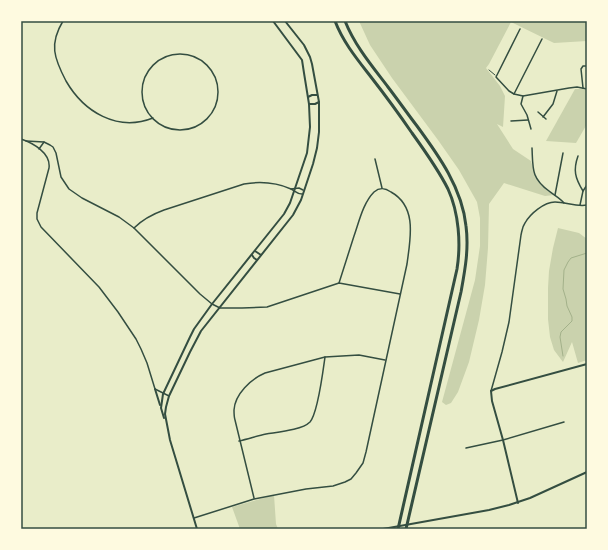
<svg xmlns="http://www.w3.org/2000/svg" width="608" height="550" font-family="Ubuntu,sans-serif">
  <rect width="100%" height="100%" fill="#e9edc9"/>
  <g fill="#cad2ad">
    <polygon points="359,21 587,21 587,41 554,43 511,22 489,64 486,68 500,86 505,96 503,127 497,124 513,149 531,161 535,175 539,181 554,195 545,196 504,183 489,204 488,248 485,285 479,320 469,362 458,392 451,403 446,405 442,402 475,280 480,246 480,218 477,202 459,170 438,140 392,78 370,45"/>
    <polygon points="575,89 582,89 587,90 587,124 576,143 546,141"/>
    <polygon points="558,228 579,233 587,239 587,360 578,363 572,342 563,362 554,350 550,337 548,319 548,288 549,271 553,248"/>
    <polygon points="274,495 276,524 278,529 240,529 232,507"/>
  </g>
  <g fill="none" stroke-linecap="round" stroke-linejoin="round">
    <polyline stroke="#a3b18a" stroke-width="1" points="563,356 560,337 561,332 572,321 572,317 567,306 566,299 563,289 564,270 568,262 571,258 587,253"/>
    <polyline stroke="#344e41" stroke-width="1" points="489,70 495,75"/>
    <g stroke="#344e41" stroke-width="1.5">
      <path d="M 63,21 C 49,44 54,58 66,81 C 84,112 117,132 153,118"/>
      <polyline points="520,29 496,77 509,91 514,94 523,96 569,88 577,87 587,89"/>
      <circle cx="180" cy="92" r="38"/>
      <polyline points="583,88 581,69 583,66 587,66"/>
      <polyline points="514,94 542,39"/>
      <polyline points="523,96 521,104 527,115 531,129"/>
      <polyline points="538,112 546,119"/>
      <polyline points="543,117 553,104 557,91"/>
      <polyline points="511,121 528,120"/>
      <path d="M 21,139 C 33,143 51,153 49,168 L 37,213 L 37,219 L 41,227 L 99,287 L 118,312 L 136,339 L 141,349 L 147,363 L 155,389 L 169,396"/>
      <polyline points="26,141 44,142 50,145 53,147 56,153 61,177 69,189 82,198 119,217 134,228 200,294 212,304 220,308 242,308 267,307 339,283 400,294"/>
      <path d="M 532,148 C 533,168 531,178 549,191 C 554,195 560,198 564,203"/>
      <polyline points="39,149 44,142"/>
      <path d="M 578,156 C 573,170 575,178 583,191"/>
      <polyline points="375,159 382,188"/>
      <polyline points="291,189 299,188 303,190"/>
      <polyline points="555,195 563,153"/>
      <polyline points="580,205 583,191 587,185"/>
      <path d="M 134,228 C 143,219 153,214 164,210 L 244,184 C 261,181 275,182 291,189 C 295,191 297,194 302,194"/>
      <path d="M 491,391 L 502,352 L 509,322 L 521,235 C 522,231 522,227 525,223 C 530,214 544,202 555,202 C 566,202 576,207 587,205"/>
      <path d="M 239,441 C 248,439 257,436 266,434 C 278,432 302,430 310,422 C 318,413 323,371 325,357"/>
      <polyline points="466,448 503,440 564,422"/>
      <path d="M 254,498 L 235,420 C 234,417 234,414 234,410 C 235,394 251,379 265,373 L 325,357 L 359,355 L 385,360"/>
      <path d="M 194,518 L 254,499 L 306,489 L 333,486 L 345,482 L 351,479 L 356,473 L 363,463 L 366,452 L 407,264 C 410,240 418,207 391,192 C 385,188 380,187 374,192 C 363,203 359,222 354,236 C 349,252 344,267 339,283"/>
    </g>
    <g stroke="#344e41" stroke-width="2">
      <polyline points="308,97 312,95 317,95"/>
      <polyline points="309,104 315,104 319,102"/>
      <polyline points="255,251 261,255"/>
      <polyline points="252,255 254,258 257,260"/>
      <polyline points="155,389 160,405"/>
      <polyline points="164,418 161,408 163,394 190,337 194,329 212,304 284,214 290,203 307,153 310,127 309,104 304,73 302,60 273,21"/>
      <polyline points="518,503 503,440 492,401 491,391 495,389 587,364"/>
      <polyline points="197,529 170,440 165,414 166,407 169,396 190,352 201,331 293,215 301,200 313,164 317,148 319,132 319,102 312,64 310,57 304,45 285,21"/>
      <polyline points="383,529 489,510 509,505 530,498 587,472"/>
    </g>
    <g stroke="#344e41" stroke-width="3">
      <path d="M 335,21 C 343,42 357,59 371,77 C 385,95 399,114 412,133 C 425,151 438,169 448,189 C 459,213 461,244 457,269 L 398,529"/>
      <path d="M 345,21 C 355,46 372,66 388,87 C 398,100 407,113 417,126 C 439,156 462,188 466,226 C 469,249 465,270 461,292 L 406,529"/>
    </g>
  </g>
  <rect width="608" height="550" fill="none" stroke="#fefae0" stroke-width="44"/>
  <rect x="22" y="22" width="564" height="506" fill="none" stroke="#344e41" stroke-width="1.5"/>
</svg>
